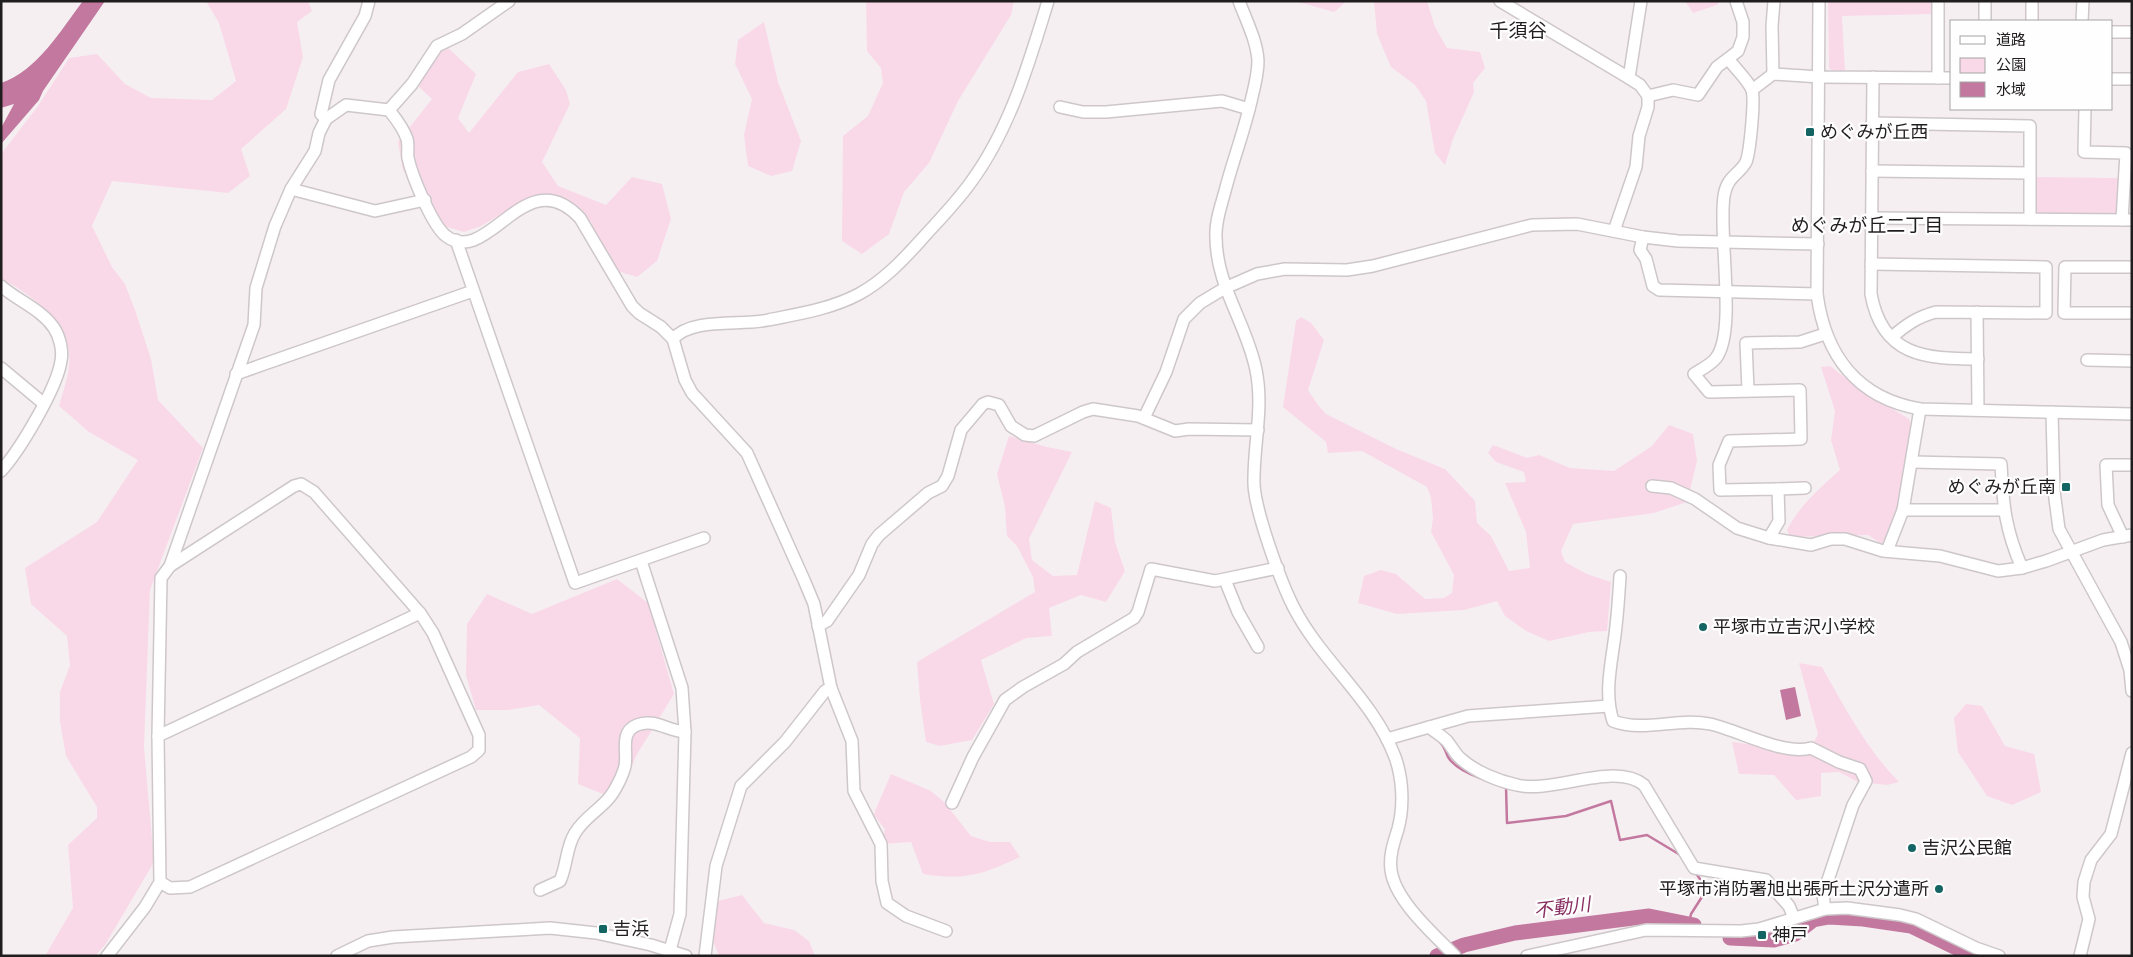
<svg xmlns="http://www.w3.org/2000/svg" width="2133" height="957" font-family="'Source Sans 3','Noto Sans JP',sans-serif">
  <rect width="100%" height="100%" fill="#f6eff2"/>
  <g fill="#f9d9e8">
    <path d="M 206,1 L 308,1 L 312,11 L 297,22 L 303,57 L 286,109 L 241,149 L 250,176 L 228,193 L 112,181 L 92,226 L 112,267 L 125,284 L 135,310 L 151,359 L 158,400 L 203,448 L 150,590 L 144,747 L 154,862 L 105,945 L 95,956 L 45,956 L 73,908 L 68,845 L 97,818 L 97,807 L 66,756 L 60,722 L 60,692 L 70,665 L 67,636 L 31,604 L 25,568 L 97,522 L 138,460 L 89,432 L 59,406 C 64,388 73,365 68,346 C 61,318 26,290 1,279 L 1,154 L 38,106 L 69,58 L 97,54 L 125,84 L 151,98 L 212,100 L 236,81 L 219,23 Z"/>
    <polygon points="866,1 1014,1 1011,15 958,101 929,163 904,192 889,234 862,254 842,241 843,136 868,116 883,83 881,68 867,51"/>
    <polygon points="1295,1 1347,1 1334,12"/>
    <polygon points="1374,1 1427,1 1435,27 1447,48 1480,52 1485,68 1473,83 1474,92 1453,139 1445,165 1435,153 1426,101 1415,85 1391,67 1377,34"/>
    <polygon points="1685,1 1720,1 1717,5 1693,13"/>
    <polygon points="1828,1 1933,1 1934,14 1842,16 1845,72 1834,72 1829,68"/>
    <polygon points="764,22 778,82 801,141 792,171 771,176 748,166 744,135 752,99 735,64 738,40"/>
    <polygon points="446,46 476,74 458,118 469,133 518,72 549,64 566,90 570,104 542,162 558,186 606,205 632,177 662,184 671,219 657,261 637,277 607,268 591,222 551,195 527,199 481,226 464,232 444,226 403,170 398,142 432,99 419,87 432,52"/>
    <polygon points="2035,177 2119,178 2118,211 2114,215 2039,215 2035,210"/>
    <polygon points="1301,317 1311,323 1324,340 1308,390 1318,405 1326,414 1396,449 1445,469 1475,501 1477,523 1491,536 1509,571 1530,568 1526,532 1505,483 1526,482 1524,472 1496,462 1488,453 1493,445 1527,458 1539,455 1570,468 1614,471 1652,446 1669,425 1693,434 1697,461 1687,502 1654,513 1573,524 1561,551 1565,562 1587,574 1611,582 1607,631 1589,632 1549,641 1526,631 1505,616 1497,601 1464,610 1397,614 1358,603 1364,576 1381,570 1396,574 1425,599 1444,598 1452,593 1454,575 1431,532 1433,518 1431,498 1427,487 1362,451 1328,453 1326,442 1283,407 1296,321"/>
    <path d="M 1830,366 L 1861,390 L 1909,419 L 1913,432 L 1899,506 L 1882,544 L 1868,535 L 1790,537 L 1787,530 C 1799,506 1820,488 1840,470 L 1831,440 L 1835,411 L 1821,367 Z"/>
    <polygon points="1009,436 1047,447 1072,452 1029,539 1032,560 1053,576 1077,575 1095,501 1111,508 1115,542 1125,571 1106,602 1081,595 1049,608 1052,636 1026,638 981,660 994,704 972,740 940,746 926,742 920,700 917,662 1035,592 1033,577 1017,546 1007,536 1005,507 997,474"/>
    <polygon points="617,579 648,603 674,694 636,756 625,783 613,798 578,784 580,738 539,705 508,710 476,710 466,675 467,624 487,594 532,614"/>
    <path d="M 1799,663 L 1822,667 C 1845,708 1866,748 1899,782 L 1887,785 L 1858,782 L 1839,772 L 1821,773 L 1821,796 L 1796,800 L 1774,775 L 1739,774 L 1732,742 L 1809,752 L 1818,734 Z"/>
    <polygon points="1966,704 1982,706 2005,746 2034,754 2041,792 2012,805 1987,796 1958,752 1954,718"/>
    <path d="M 891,774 L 931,791 L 944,802 L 971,836 L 990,842 L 1010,842 L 1020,857 C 983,874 965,881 923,874 L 911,842 L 881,844 L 885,829 L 874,815 L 875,811 Z"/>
    <polygon points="742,895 764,923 794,930 809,941 815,956 719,956 712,938 718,901"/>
  </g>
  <g fill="#c3799f">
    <path d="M 83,1 L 105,1 L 43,91 L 39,100 L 1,144 L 1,128 L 14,104 L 1,108 L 1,83 C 37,71 61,30 83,1 Z"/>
    <polygon points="1795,687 1801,716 1786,720 1780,690"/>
  </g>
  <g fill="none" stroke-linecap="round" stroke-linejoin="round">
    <g stroke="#c3799f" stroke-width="2.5">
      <path d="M 1440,742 C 1445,747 1445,751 1448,757 C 1455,768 1469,774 1480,778"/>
      <polyline points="1506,787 1507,823 1566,816 1611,801 1620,840 1647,835 1682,856"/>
      <polyline points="1689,923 1691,914 1707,889 1695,872"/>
    </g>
    <g stroke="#c3799f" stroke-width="15">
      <polyline points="1730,938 1774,940 1795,934 1813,920 1829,917 1863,919 1911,926 1973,956"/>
      <polyline points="1437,956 1464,945 1515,933 1649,916 1694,925"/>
    </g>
    <defs>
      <g id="minor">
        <path d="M 1239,1 C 1246,20 1257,41 1258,61 C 1258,72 1255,85 1252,97 C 1245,129 1233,160 1225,191 C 1221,206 1215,222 1216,237 C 1216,286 1247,324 1256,370 C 1264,409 1253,446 1254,484 C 1255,511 1281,583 1294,608 C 1322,662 1373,699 1395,757 C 1403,779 1404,807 1398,829 C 1394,842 1389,855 1391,870 C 1395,901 1434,934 1455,956"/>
        <polyline points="1500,1 1629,78 1640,85 1648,96 1648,107 1639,136 1636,167 1614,231"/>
        <path d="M 1819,1 L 1817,294 C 1825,355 1857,398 1920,409 L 2132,414"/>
        <polyline points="1985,21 1985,1"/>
        <polyline points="2032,21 2032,1"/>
        <polyline points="2082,21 2083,1"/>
        <polyline points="2112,32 2132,32"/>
        <path d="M 1729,60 C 1735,68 1748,80 1752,90 C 1755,100 1750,152 1746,162 C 1739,175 1727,176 1724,196 C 1718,234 1737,331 1716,358 C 1711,365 1701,369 1694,374 L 1709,392 L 1800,390 L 1801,439 L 1729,441 L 1719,465 L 1720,490 L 1778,489 L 1779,521 L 1769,538"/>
        <polyline points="1773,74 1772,26 1774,1"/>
        <path d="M 1873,77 L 1871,294 C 1882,356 1925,359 1978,359"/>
        <polyline points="1629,78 1641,1"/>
        <polyline points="1938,78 1938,1"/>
        <polyline points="2112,79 2132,79"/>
        <polyline points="1752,90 1773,74 1820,77 1952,78"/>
        <polyline points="1648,96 1673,90 1698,95 1717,67 1738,51 1743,37 1743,22 1736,1"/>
        <polyline points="1060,107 1083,112 1106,112 1222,101 1249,109"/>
        <polyline points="2085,109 2084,152 2126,153 2122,220"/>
        <polyline points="389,110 412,84 437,46 462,34 509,1"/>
        <polyline points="326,119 321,114 329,80 365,16 369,1"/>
        <polyline points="1872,123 2030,126 2030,219"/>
        <polyline points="1872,171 2029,173"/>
        <polyline points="291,189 375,211 425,200"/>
        <polyline points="1871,218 2132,220"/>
        <polyline points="1643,237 1640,250 1646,259 1653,286 1659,290 1817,294"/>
        <polyline points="456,240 575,583 704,538"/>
        <path d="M 1871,264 L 2046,267 L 2046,313 L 1936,312 C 1917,317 1906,325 1892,337"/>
        <polyline points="2132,267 2065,267 2064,313 2132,313"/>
        <path d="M 1,286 C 18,301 41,309 54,328 C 60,337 63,351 61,361 C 57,388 20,450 1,471"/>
        <polyline points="1977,312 1978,410"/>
        <path d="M 673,339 C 692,317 741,326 768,320 C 798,314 831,309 859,294 C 883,281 903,260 921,240 C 938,221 956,203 971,182 C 1010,129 1029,63 1048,1"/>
        <polyline points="2087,360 2132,361"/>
        <polyline points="1,368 43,403"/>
        <polyline points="236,374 473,291"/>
        <polyline points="1748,390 1746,343 1800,342 1825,334"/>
        <polyline points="2052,412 2054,491 2059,529 2121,642 2130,670 2132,691"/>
        <polyline points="1144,418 1166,372 1184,319 1200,303 1225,288 1257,274 1285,269 1347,270 1373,266 1532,225 1577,224 1643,237 1678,241 1818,244"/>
        <path d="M 1912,462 L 2001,464 C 2003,505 2005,529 2022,568"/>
        <polyline points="1652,486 1671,488 1695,499 1737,528 1769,538 1811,545 1831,539 1845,539 1883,551 1940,556 1998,571 2022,568 2046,561 2103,540 2132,535"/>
        <polyline points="1778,489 1805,488"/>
        <polyline points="1903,510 2003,510"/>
        <polyline points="2123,537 2108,505 2106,465 2132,465"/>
        <polyline points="1887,551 1903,510 1920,409"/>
        <polyline points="641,561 682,688 685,732 680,914 670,950"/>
        <path d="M 170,566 L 254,325 L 256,288 L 275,226 L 291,189 L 315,151 L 319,133 L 326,119 L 346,105 L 389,110 C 396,119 403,127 407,139 C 409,145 407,152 408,158 C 412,176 432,225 446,236 C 489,268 525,159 580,218 L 632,306 L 639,313 L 661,327 L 673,339 L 685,380 L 692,393 L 747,453 L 804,580 L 814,604 L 831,688 L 852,741 L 854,791 L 881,844 L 882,881 L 887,903 L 906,916 L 946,931"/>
        <path d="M 1620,576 C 1619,592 1618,609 1616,626 C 1613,658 1603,690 1613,721 C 1644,733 1679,717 1710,724 C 1738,730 1784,756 1811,748 L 1839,762 L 1860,769 L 1866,781 L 1853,805 L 1823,895 L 1825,909"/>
        <polyline points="1225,580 1238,612 1258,647"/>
        <polyline points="818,626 827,621 859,575 872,544 879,535 928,493 942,486 948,476 961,430 983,404 988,402 999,405 1011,426 1025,435 1034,436 1083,412 1093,409 1138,416 1175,431 1189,429 1258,430"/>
        <path d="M 1429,727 C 1435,732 1442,736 1447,741 C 1452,747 1455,754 1461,759 C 1476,772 1498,781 1517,785 C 1553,794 1615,761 1644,785 L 1694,868 L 1766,880 L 1789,906 L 1794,918"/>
        <polyline points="158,736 420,613"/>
        <polyline points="1387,739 1468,716 1609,706"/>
        <polyline points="952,803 973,757 1005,700 1023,687 1064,664 1077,652 1134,618 1138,612 1151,569 1215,581 1278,568"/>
        <path d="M 540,890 L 560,881 C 567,866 566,847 575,833 C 584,818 598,811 609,798 C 615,791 623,775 625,766 C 628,752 619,732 637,725 C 654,718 668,731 685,732"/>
        <polyline points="107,956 145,907 160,882 158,736 161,578 170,566 294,486 301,484 314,492 420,613 433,633 479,735 479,750 471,757 190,887 170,888 160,882"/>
        <polyline points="337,956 368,941 393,937 550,928 596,933 651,945 686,956"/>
        <polyline points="705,956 716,866 741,786 785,742 825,691 831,688"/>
        <polyline points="1527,956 1646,930 1741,931 1759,929 1825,909 1847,908 1900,915 1916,919 1976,948 1999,956"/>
        <polyline points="2080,956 2089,919 2083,897 2084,882 2091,860 2111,834 2132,753"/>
      </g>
    </defs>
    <use href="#minor" stroke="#cec7ca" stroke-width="14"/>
    <use href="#minor" stroke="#fff" stroke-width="11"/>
  </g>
  <g fill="#146463" stroke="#fefefe" stroke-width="2">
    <rect x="1805" y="127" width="10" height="10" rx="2.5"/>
    <rect x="2061" y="482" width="10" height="10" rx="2.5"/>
    <circle cx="1703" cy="627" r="5"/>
    <circle cx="1912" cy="848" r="5"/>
    <circle cx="1939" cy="889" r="5"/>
    <rect x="598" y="924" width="10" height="10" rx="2.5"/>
    <rect x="1757" y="930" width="10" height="10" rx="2.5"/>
  </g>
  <g text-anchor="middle" stroke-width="4.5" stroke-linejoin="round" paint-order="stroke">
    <g font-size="18" fill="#201d1e" stroke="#fefefe" text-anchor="start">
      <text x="1820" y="138">めぐみが丘西</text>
      <text x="2056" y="493" text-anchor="end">めぐみが丘南</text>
      <text x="1713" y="633">平塚市立吉沢小学校</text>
      <text x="1922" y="854">吉沢公民館</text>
      <text x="1929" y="895" text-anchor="end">平塚市消防署旭出張所土沢分遣所</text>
      <text x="613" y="935">吉浜</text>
      <text x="1772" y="941">神戸</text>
    </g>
    <g font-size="19" fill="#201d1e" stroke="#fefefe">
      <text x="1518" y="37">千須谷</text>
      <text x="1867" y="232">めぐみが丘二丁目</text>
    </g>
    <g font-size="19" font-style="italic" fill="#893063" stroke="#fefefe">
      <text transform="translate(1562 907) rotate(-7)" y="7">不動川</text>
    </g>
  </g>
  <rect width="2133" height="957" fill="none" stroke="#201d1e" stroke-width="5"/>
  <rect x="1950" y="20" width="162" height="90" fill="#fefefe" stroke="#a5a4a4"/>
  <rect x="1960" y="36" width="25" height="8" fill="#ffffff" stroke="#a5a4a4"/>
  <text x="1996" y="45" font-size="15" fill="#201d1e">道路</text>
  <rect x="1960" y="58" width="25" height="15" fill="#f9d9e8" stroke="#a5a4a4"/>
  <text x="1996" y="70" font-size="15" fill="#201d1e">公園</text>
  <rect x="1960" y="82" width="25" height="15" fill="#c3799f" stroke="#a5a4a4"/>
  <text x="1996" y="95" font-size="15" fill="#201d1e">水域</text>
</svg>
